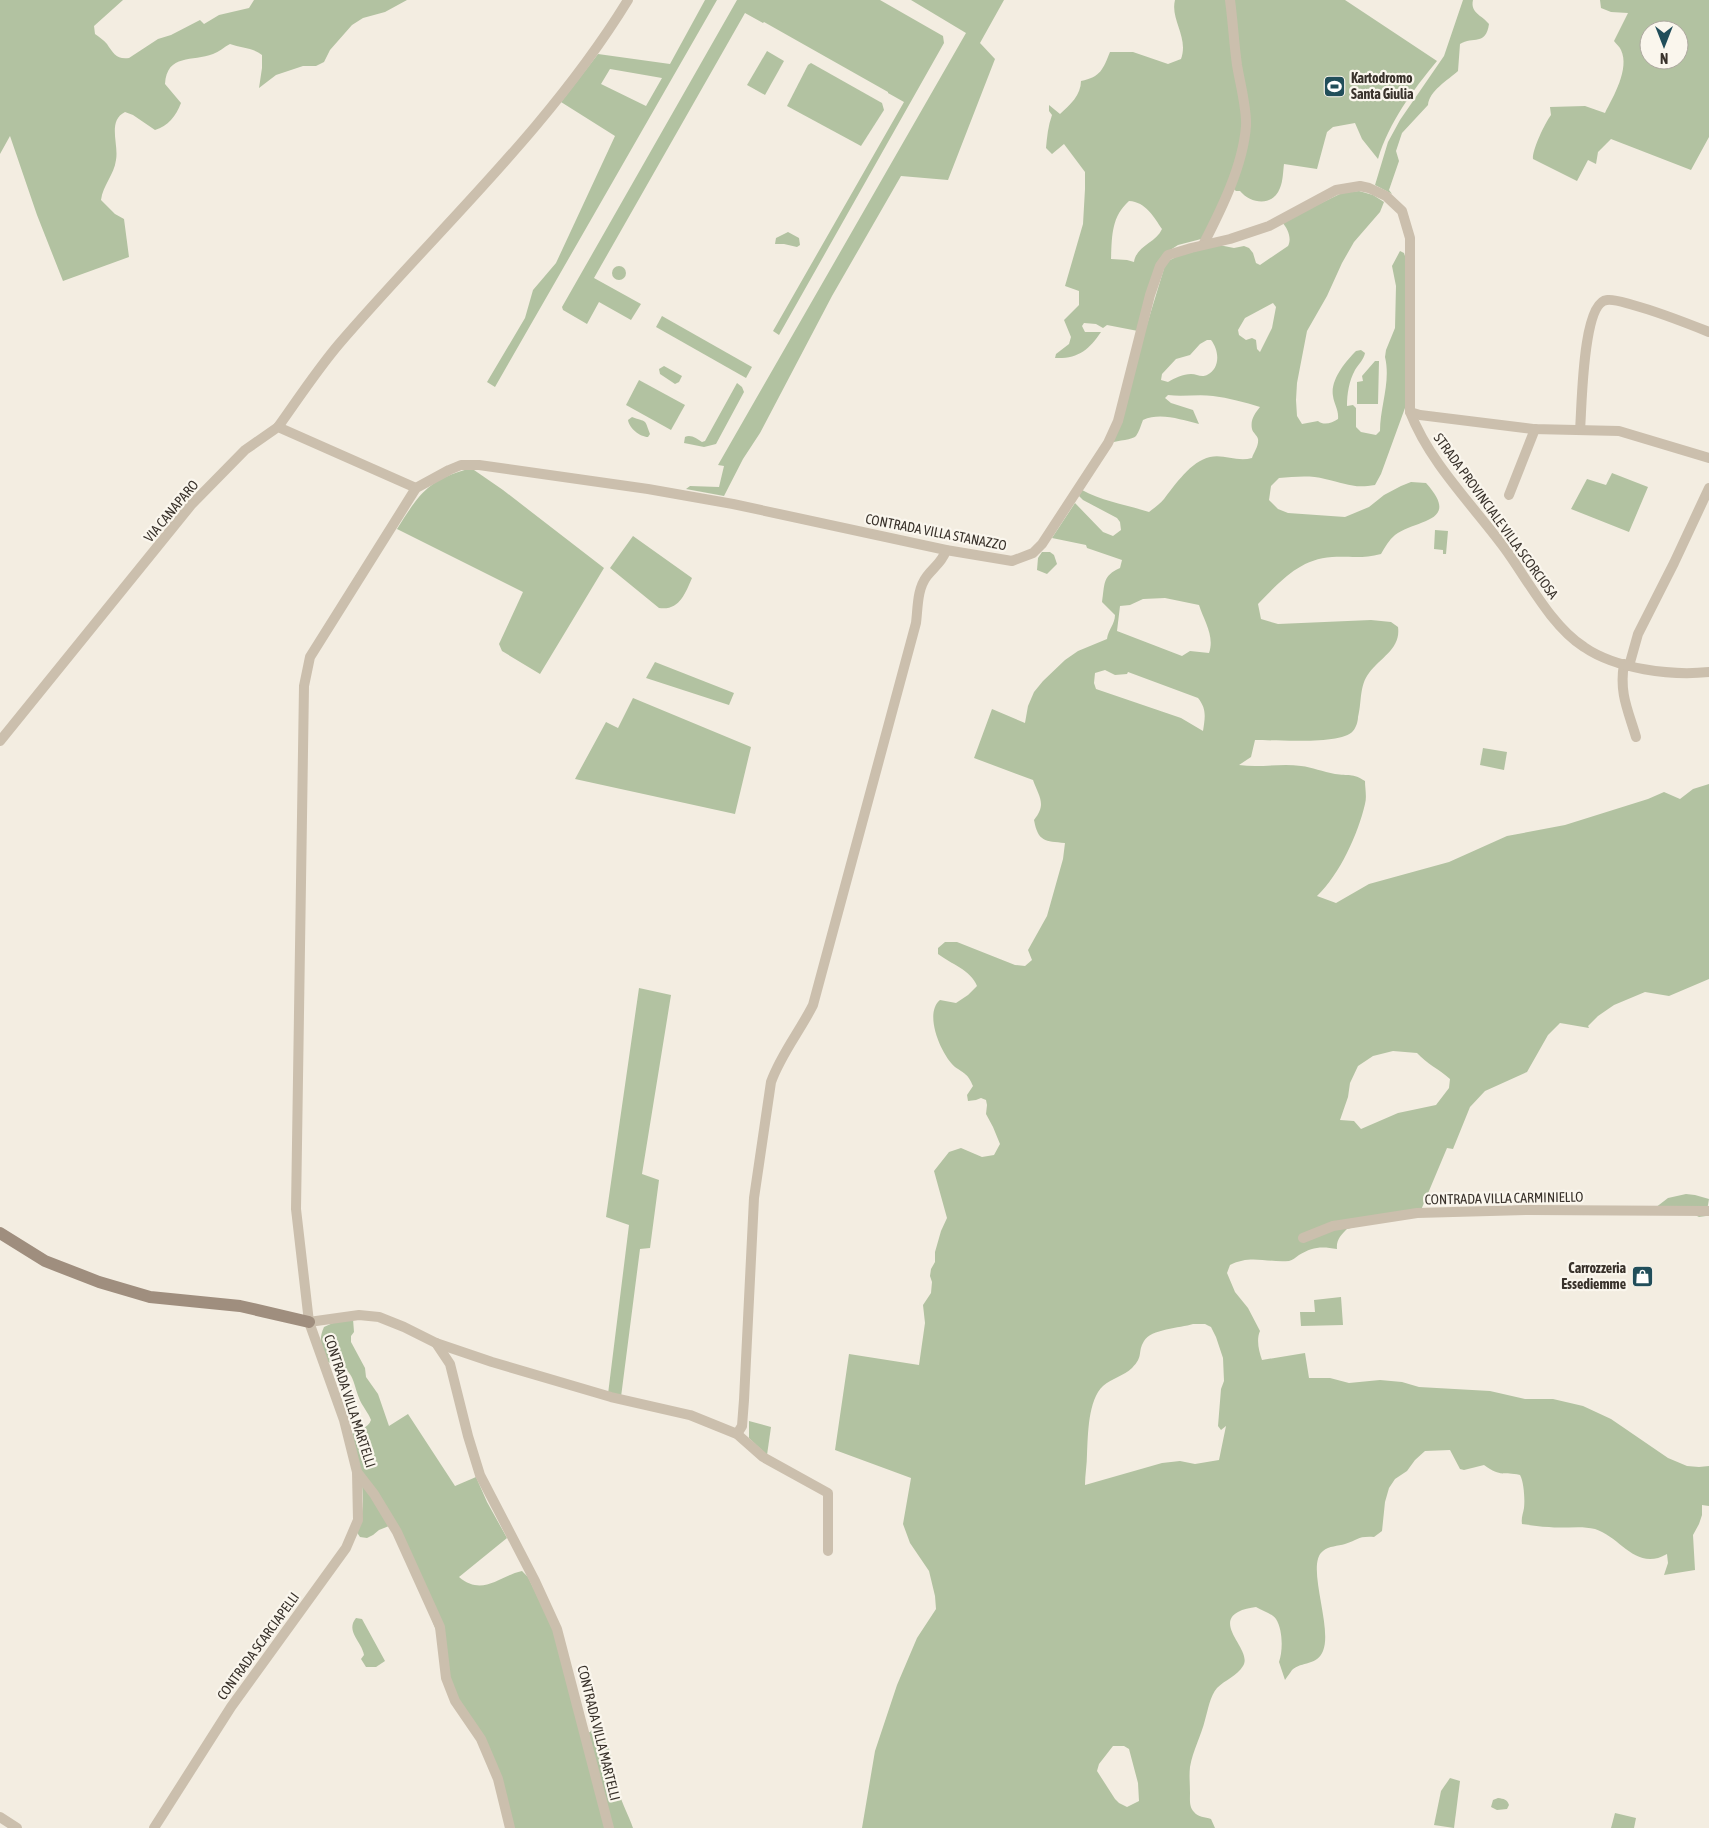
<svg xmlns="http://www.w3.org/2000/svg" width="1709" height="1828" font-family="'Asap Condensed',sans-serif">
  <rect width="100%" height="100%" fill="#f3ede1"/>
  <g fill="#b2c2a1" fill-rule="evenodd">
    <path d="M 0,0 L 123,0 L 94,26 L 95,34 C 99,37 104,40 107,44 C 113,53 117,60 129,58 L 158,39 L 171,35 L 200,20 L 204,24 L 219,15 L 249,8 L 254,0 L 407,0 L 385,12 L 363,18 L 352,25 L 330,50 L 324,62 L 316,66 L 303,66 L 276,75 L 259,88 L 262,68 L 262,55 C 254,48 241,48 230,44 C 224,47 219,52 213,54 C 193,62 167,53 165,84 L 181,103 C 176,116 168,126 155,130 L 133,115 L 125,112 C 107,121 119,144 116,160 C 114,175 103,185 101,200 L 115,214 L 124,219 L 129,257 L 63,281 L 37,215 L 10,136 L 0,154 Z"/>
    <path d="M 705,0 L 717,0 L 495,387 L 487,382 L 525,318 L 533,290 L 556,263 L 615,136 L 561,102 L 598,54 L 670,64 ZM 610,69 L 662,78 L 646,106 L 601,84 Z"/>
    <polygon points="737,0 880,0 943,36 944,43 779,335 773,331 904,102 888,93 888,92 764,22 763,23 745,13 594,278 641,304 631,320 599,302 587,324 563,310 562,307"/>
    <polygon points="911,0 1004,0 980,43 995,59 948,180 901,176 832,296 760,433 743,459 724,496 686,489 690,486 719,487 724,466 718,465 966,33"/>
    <path d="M 1175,0 L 1229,0 L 1245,123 L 1238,160 L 1205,238 L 1178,245 L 1164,254 L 1138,331 L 1107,325 L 1103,328 L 1096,324 L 1084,323 L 1082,326 L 1085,332 L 1101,332 C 1089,350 1078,359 1055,358 L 1056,354 L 1069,344 L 1071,337 L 1064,320 L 1079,305 L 1079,291 L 1065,286 L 1083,224 L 1085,189 L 1085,172 L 1064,144 L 1052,154 L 1046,148 C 1047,137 1048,126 1052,115 L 1049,111 L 1049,105 L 1060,114 C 1070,105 1081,95 1081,81 C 1101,77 1103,69 1110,52 L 1133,52 L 1168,64 L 1181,59 C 1189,37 1170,20 1175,0 ZM 1129,201 C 1146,202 1154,217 1162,229 C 1156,243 1136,246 1134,262 L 1127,260 L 1111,259 C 1112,237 1111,217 1129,201 Z"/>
    <path d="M 1232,0 L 1345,0 L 1437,61 C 1413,90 1389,122 1378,159 L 1362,139 L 1355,123 L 1333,127 L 1327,132 L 1317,169 L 1284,164 C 1283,172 1283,181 1280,188 C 1273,207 1251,204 1240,191 L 1236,191 L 1231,187 L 1247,126 Z"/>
    <path d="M 1463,0 L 1473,0 C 1470,13 1482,15 1489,24 C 1486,46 1473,36 1460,44 L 1458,71 C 1448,80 1429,91 1428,105 L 1402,133 L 1396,151 L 1399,161 L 1389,190 L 1392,194 L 1375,185 L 1388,142 L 1400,120 L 1444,56 Z"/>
    <path d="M 1600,0 L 1709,0 L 1709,137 L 1691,170 L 1611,139 L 1598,152 L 1596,164 L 1588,160 L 1577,181 L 1533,159 C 1532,150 1545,123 1551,115 L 1550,107 L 1585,106 L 1605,113 C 1613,97 1630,69 1621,50 C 1620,47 1616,44 1614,41 L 1628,13 L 1611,12 L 1601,8 ZM 1649,30 L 1679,30 L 1679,60 L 1649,60 Z"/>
    <polygon points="767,51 784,61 765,95 747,85"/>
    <polygon points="811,63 882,103 884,110 861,146 787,106 808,65"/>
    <path d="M 1359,191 L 1373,195 L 1384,202 L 1380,212 L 1354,242 L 1342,263 L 1327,296 L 1307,331 L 1297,383 L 1296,400 L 1297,416 L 1302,424 L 1318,421 C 1324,426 1332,423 1338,419 C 1339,410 1334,404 1333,396 C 1330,380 1346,361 1356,351 L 1361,350 L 1365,353 C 1364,359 1358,365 1355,370 C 1349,381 1347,394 1347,406 L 1353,405 L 1356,408 L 1356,427 L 1361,432 L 1376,435 L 1380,431 C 1380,406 1391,382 1385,357 L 1386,350 L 1395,328 L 1396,286 L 1392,266 L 1400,251 L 1404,253 L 1406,259 L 1405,408 L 1381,474 L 1375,485 C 1353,489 1345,483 1325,479 C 1310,475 1294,477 1279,478 L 1271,486 L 1269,500 L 1278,509 L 1288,513 L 1345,517 L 1369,507 L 1384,495 L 1401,486 L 1411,482 L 1426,483 C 1462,523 1416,519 1395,535 C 1389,540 1385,547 1381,554 C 1362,559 1351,556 1332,557 C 1299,559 1280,582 1258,604 L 1261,619 L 1278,624 L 1371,620 L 1391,622 L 1398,627 C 1401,649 1381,657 1369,673 C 1359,686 1362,702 1358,717 C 1358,721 1356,728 1353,731 C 1342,745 1274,740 1255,740 L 1251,757 L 1239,765 C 1260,768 1281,763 1301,766 C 1312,767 1323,772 1335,774 C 1348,776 1353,773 1365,781 C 1365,788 1367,797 1365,804 C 1358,834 1340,874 1317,896 L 1336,903 L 1369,884 L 1449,862 L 1507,836 L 1565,825 L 1648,799 L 1664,792 L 1680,799 L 1693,789 L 1709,784 L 1709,979 L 1669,996 L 1645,992 L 1614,1005 L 1598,1016 L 1588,1026 L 1589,1028 L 1560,1023 L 1548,1035 L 1527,1072 L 1485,1091 L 1470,1107 L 1453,1149 L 1447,1148 L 1421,1210 L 1347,1229 C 1341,1235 1336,1240 1337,1249 C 1321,1246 1312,1247 1299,1255 C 1295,1258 1293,1260 1289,1261 C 1267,1263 1251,1254 1230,1265 L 1227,1273 L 1235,1292 L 1248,1308 L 1260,1331 C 1256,1340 1259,1351 1262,1360 L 1305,1353 L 1309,1378 L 1330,1378 L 1349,1383 L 1380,1380 L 1402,1382 L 1419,1387 L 1490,1391 L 1525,1399 L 1553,1399 L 1583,1406 L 1611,1419 L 1668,1458 L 1687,1466 L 1699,1467 L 1709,1466 L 1709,1506 L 1702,1505 L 1702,1515 L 1699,1524 L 1693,1535 L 1695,1570 L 1664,1575 L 1668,1563 L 1667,1554 C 1636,1572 1621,1537 1595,1529 C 1580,1525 1564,1529 1549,1527 C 1540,1527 1531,1525 1522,1524 C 1521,1518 1523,1514 1524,1508 C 1525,1500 1524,1482 1520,1475 C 1503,1471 1502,1478 1484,1465 L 1464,1470 L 1460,1469 L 1450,1450 L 1425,1451 L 1415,1460 L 1407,1471 L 1395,1479 L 1389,1488 L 1385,1502 L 1382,1531 L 1374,1537 C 1357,1536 1359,1540 1345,1544 C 1338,1546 1329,1546 1323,1551 C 1305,1564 1333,1627 1323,1651 C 1317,1666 1302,1661 1292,1670 C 1290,1673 1287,1677 1285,1680 L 1279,1662 C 1283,1651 1283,1630 1276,1619 C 1272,1613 1262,1611 1256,1607 C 1250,1608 1243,1609 1238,1612 C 1214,1625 1253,1651 1243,1666 C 1237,1676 1225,1680 1217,1688 C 1210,1696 1208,1710 1205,1720 C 1201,1736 1193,1750 1190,1767 C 1189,1776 1190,1784 1190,1793 C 1190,1799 1189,1807 1194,1812 C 1198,1817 1205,1817 1211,1819 L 1215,1828 L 862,1828 L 875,1751 L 897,1685 L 917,1638 L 936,1609 L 935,1596 L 929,1571 L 910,1543 L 903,1524 L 911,1478 L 835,1450 L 849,1354 L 919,1365 L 925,1323 L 923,1305 L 931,1293 L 932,1282 L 930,1276 L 931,1269 L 935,1262 L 935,1252 L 941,1231 L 947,1218 L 934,1171 L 949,1152 L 961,1148 L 982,1157 L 994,1155 L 1000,1144 L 993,1127 L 986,1114 L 987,1105 L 986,1100 L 981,1098 L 976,1100 L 968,1101 L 967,1095 L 973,1086 C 968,1074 965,1074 955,1067 C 942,1056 923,1014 940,1000 L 956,1003 L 968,995 L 977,986 C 971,970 951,964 938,954 L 938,948 L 945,942 L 957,942 L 1015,965 L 1025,966 L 1032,960 L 1028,950 L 1047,916 L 1063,859 L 1065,843 C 1045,841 1038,842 1034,820 C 1047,804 1039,797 1033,780 L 974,758 L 992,709 L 1025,723 L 1028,706 L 1034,692 L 1043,681 L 1065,660 L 1078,651 L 1107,639 C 1108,630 1115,624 1115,615 L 1102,602 C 1105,584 1102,576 1120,568 L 1122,560 L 1087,548 L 1086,545 L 1052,538 L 1075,503 L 1103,532 L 1113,536 L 1121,530 L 1120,522 L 1117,518 L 1083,500 L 1079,496 L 1082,490 C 1102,501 1127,505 1149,512 C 1154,508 1160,504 1164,499 C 1175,485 1191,461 1210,457 C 1224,454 1237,462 1252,458 C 1254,452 1259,446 1258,439 C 1257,435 1253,433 1252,429 C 1250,420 1255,413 1260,407 C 1245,402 1228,398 1213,396 C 1198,394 1183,397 1168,395 L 1165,398 L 1171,403 L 1193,410 L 1199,424 C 1181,420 1161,412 1143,420 C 1141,425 1139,432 1136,436 C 1133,440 1118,440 1111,443 L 1166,262 L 1178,256 L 1219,245 L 1234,248 L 1244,246 L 1249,248 L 1253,253 L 1256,263 L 1260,265 L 1288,246 C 1292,238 1288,229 1282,222 L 1342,193 ZM 1273,303 L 1276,307 L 1272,328 L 1260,352 L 1257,349 L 1256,340 L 1252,338 L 1246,340 L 1239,335 L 1238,330 L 1245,318 ZM 1207,340 L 1211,340 C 1219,350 1221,368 1207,375 C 1201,378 1197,374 1191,374 C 1183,374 1175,378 1168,382 L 1161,380 L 1162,374 L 1176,359 L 1190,355 L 1200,344 ZM 1165,598 L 1199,605 C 1204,621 1215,636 1209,653 L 1190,651 L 1182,656 L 1117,631 L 1120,606 L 1130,605 L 1143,599 ZM 1105,670 L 1115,675 L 1127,674 L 1128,672 L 1198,698 C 1207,709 1205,718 1203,731 L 1181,718 L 1096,689 L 1094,683 L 1095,673 ZM 1393,1051 L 1417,1053 C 1427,1064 1439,1069 1450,1079 L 1449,1088 L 1436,1105 L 1398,1113 L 1361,1129 L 1354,1121 L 1340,1120 L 1348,1097 L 1350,1083 L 1358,1066 L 1373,1056 ZM 1193,1324 L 1205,1324 L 1211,1327 L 1216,1337 L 1223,1358 L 1224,1381 L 1221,1389 L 1218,1426 L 1221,1430 L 1226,1426 L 1219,1460 L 1195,1464 L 1180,1461 L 1162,1463 L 1085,1485 C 1085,1475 1087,1464 1087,1454 C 1088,1434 1088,1400 1103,1386 C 1112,1378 1124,1376 1132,1368 C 1144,1356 1137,1353 1144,1341 C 1151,1329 1180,1328 1193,1324 ZM 1113,1746 L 1124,1746 L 1129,1749 L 1138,1783 L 1139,1801 L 1127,1807 L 1119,1803 L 1115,1799 L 1097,1771 L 1099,1764 Z"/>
    <polygon points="788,232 799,238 800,245 797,247 784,244 775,244 776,238"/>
    <circle cx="619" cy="273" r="7"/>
    <polygon points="662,316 752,367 746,378 656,327"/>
    <polygon points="1375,361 1379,361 1378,404 1357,404 1357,382 1363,381 1362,376"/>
    <polygon points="664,366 682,376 679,382 675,384 660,374 659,369"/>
    <polygon points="639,380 685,405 671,430 626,405"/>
    <path d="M 737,383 L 742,387 L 744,392 L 716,444 L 704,447 L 684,443 L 685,437 C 691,434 697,439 702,442 L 705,441 Z"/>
    <path d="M 632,417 C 647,423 644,417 650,434 L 648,437 C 640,437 629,428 628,420 Z"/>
    <path d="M 468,469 L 474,470 L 503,490 L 604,568 L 540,674 L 502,651 L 499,644 L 523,592 L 397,529 C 418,496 427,480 468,469 Z"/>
    <polygon points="1612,473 1648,487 1629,532 1571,509 1587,479 1606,485"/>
    <polygon points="1435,530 1448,531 1446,554 1443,554 1443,550 1434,549"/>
    <path d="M 633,536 L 692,578 C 685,594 679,611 659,608 L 610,568 Z"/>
    <polygon points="1042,552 1050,552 1054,555 1057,564 1047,574 1037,570 1038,558"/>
    <polygon points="655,662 734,693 729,705 646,678"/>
    <polygon points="633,698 751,747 735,814 575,779 606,722 618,728"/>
    <polygon points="1483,748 1507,752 1504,770 1480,765"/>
    <polygon points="639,988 671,995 642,1174 659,1180 650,1248 640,1249 621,1397 608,1394 629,1225 606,1217"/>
    <polygon points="1686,1194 1695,1195 1709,1199 1706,1216 1699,1217 1693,1214 1655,1208 1668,1198"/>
    <polygon points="1341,1297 1343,1325 1301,1326 1300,1312 1315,1312 1314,1300"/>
    <path d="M 353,1319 L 354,1332 L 351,1336 L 351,1342 L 365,1368 L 366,1377 L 378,1394 L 389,1426 L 408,1414 L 455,1486 L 476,1477 L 487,1502 L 507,1538 L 459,1577 C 483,1597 499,1576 522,1571 L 528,1577 L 557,1637 L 584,1736 L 594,1729 C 616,1746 611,1768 619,1792 C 622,1804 629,1816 633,1828 L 512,1828 L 505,1795 L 453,1691 L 445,1653 L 394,1524 L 379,1530 L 373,1535 L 367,1538 L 360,1537 L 356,1531 C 371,1506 358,1461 352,1434 C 358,1429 368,1429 371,1420 C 368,1412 362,1406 359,1398 C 351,1376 354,1369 328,1362 C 321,1350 318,1340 324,1327 L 335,1322 Z"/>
    <polygon points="749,1421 771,1427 767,1455 749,1438"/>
    <path d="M 356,1618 L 362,1619 L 385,1661 L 376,1667 L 366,1667 L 361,1659 L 364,1655 C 362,1642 345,1631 356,1618 Z"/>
    <polygon points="1450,1778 1460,1781 1454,1828 1434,1825 1441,1791"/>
    <path d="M 1498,1798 C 1504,1799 1507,1799 1509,1805 L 1507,1809 L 1497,1810 L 1491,1807 L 1493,1800 Z"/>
    <polygon points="1615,1813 1636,1818 1634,1828 1611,1828"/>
  </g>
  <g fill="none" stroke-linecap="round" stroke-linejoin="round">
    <g stroke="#cbbfad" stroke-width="10">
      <path d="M 1203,245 C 1221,210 1243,166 1246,126 C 1247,109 1240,83 1237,65 C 1234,44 1233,22 1230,0"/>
      <polyline points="1410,412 1420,415 1533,429 1619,431 1709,458"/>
      <path d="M 278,427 C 298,399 317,370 339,344 C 436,231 549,129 628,0"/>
      <path d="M 1580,430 C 1582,408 1582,302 1607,300 C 1615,299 1625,303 1633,305 C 1659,312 1684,322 1709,332"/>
      <polyline points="1509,495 1535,429"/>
      <path d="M 1624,664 C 1619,693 1628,710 1636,737"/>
      <polyline points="1629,666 1638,634 1674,563 1709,488"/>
      <polyline points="0,741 191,505 245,450 278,427 416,488"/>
      <polyline points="1303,1238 1333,1226 1417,1213 1528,1210 1709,1211"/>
      <polyline points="309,1322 359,1315 379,1317 404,1327 436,1343 492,1362 611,1397 690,1415 737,1434 763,1457 828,1493 828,1551"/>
      <polyline points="436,1343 450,1364 468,1436 480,1475 535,1581 557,1629 609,1828"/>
      <path d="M 737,1434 L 742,1426 L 744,1400 L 754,1198 L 771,1082 C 781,1054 800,1031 813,1005 L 916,623 C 918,607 917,589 927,576 C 934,567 943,561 946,550"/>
      <polyline points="0,1817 17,1828"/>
      <polyline points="154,1828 231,1707 346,1548 358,1520 357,1472"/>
      <path d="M 510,1828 L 498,1779 L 481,1739 L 455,1701 L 446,1678 L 440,1627 L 397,1532 L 374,1494 L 357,1472 L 344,1420 L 309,1322 L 296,1209 L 304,686 L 310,657 L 416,488 L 449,470 L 461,465 L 479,465 L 648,489 L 733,504 L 946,550 L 1012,561 L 1033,553 L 1042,544 L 1108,443 L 1118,421 L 1150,295 L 1160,266 L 1168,255 L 1191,248 L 1230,239 L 1269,226 L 1336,190 L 1360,186 L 1369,188 L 1386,196 L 1402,211 L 1410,238 L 1410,412 C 1430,463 1471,503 1503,546 C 1527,578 1550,625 1584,647 C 1616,669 1671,676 1709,672"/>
    </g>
    <polyline stroke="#9f8e7e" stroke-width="12" points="0,1233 45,1261 99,1282 150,1297 240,1306 309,1322"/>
  </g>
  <defs>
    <symbol id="stadium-square" viewBox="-11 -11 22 22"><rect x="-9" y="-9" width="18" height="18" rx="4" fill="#214e5a" stroke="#faf6ed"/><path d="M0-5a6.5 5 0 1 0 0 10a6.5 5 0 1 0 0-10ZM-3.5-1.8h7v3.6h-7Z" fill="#fff"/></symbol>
    <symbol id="shop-square" viewBox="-11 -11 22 22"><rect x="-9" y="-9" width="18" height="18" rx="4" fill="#214e5a" stroke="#faf6ed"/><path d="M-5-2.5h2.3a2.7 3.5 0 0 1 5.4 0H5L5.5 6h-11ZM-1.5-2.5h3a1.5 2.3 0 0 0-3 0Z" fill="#fff"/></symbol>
  </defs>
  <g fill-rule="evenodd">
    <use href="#stadium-square" x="1322" y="74" width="25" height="25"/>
    <use href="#shop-square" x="1630" y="1264" width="25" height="25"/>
  </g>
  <g text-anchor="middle" stroke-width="4.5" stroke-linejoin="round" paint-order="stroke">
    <g font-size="14" font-weight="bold" fill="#39322b" stroke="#faf6ed" text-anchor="start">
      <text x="1351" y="83">Kartodromo<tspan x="1351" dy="16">Santa Giulia</tspan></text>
      <text x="1626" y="1273" text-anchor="end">Carrozzeria<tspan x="1626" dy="16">Essediemme</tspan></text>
    </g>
    <g font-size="14" fill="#39322b" stroke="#faf6ed">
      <text transform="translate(171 511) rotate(-50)" y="5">VIA CANAPARO</text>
      <text transform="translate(1496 516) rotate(54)" y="5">STRADA PROVINCIALE VILLA SCORCIOSA</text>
      <text transform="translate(936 532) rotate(11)" y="5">CONTRADA VILLA STANAZZO</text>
      <text transform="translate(1504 1198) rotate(-1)" y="5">CONTRADA VILLA CARMINIELLO</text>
      <text transform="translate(350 1401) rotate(72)" y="5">CONTRADA VILLA MARTELLI</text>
      <text transform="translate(258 1646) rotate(-54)" y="5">CONTRADA SCARCIAPELLI</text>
      <text transform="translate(599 1733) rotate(76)" y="5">CONTRADA VILLA MARTELLI</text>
    </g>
  </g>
  <g transform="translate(1664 45) rotate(180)"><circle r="24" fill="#faf6ed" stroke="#ada89f"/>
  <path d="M0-4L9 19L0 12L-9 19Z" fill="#214e5a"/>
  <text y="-8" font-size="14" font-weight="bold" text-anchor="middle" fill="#39322b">N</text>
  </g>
</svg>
